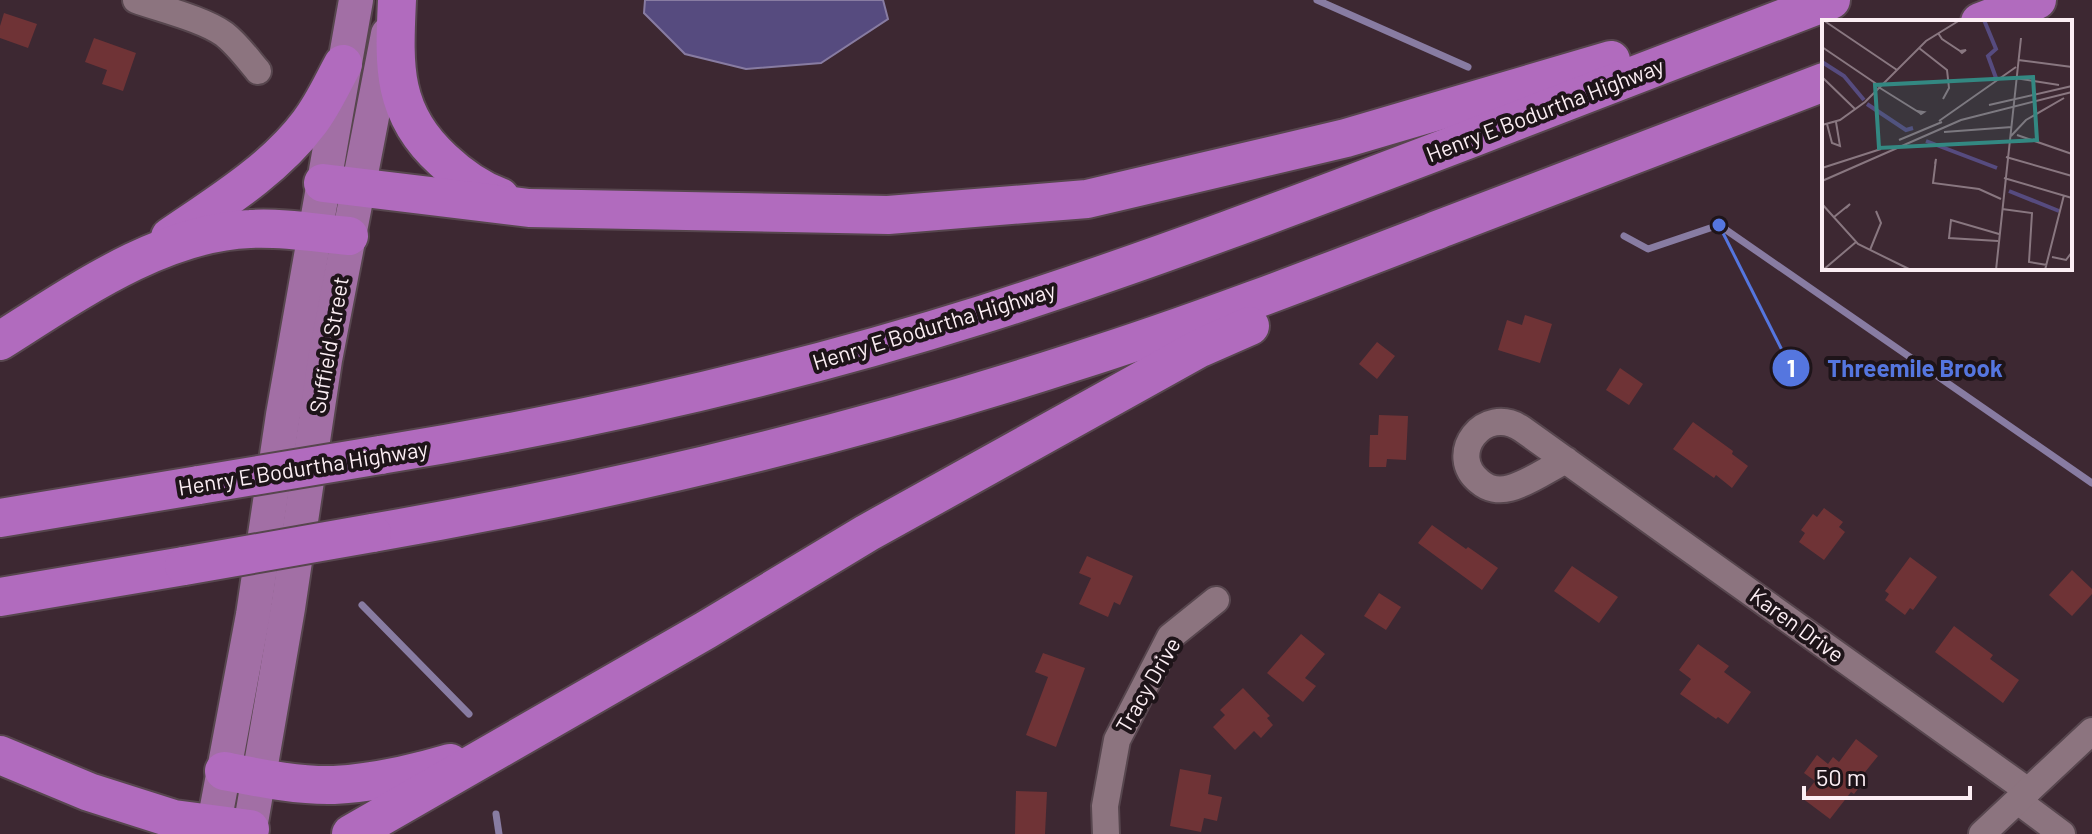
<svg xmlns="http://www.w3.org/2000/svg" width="2092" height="834" font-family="Barlow,sans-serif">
  <rect width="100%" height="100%" fill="#3d2832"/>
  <polygon fill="#564b7f" stroke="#887ca2" stroke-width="2" points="645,0 883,0 888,19 821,63 746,69 685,54 644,13"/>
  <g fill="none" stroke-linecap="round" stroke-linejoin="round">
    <g stroke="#887ca2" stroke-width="7">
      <polyline points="1317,0 1468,67"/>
      <polyline points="1624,236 1648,249 1719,225 2092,483"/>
      <polyline points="362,605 469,714"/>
      <polyline points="496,814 499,834"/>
    </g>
  </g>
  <g fill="#6f3336">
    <polygon points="4,13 37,24 28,48 0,38 0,26"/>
    <polygon points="94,38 136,53 123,91 102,84 107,70 85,62"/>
    <polygon points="1525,315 1552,324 1540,363 1498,350 1507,320 1522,325"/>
    <polygon points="1377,342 1395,356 1377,379 1359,364"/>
    <polygon points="1620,368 1643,384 1629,405 1606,390"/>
    <polygon points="1379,415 1408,416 1406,460 1387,459 1386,467 1369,467 1370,435 1378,435"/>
    <polygon points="1693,422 1733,451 1732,454 1748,466 1732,488 1716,475 1714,478 1673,449"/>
    <polygon points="1824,508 1843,522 1839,527 1845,532 1824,560 1799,542 1805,533 1801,530 1813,514 1817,517"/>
    <polygon points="1432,525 1466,549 1468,547 1498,568 1482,590 1418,543"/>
    <polygon points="1087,556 1133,576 1120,605 1114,602 1108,617 1079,604 1091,578 1079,573"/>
    <polygon points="1910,557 1937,577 1913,610 1910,608 1905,615 1885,600 1889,594 1885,591"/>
    <polygon points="1572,566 1618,597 1599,623 1554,591"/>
    <polygon points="2072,570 2092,589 2092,594 2072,616 2049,595"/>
    <polygon points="1379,593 1401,607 1386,630 1364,616"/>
    <polygon points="1954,626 1993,655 1990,659 2019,680 2003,703 1935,652"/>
    <polygon points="1301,634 1325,654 1305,678 1316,686 1303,702 1267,673"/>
    <polygon points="1698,644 1729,666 1724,672 1751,692 1728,724 1718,717 1716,719 1680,694 1691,679 1679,670"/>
    <polygon points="1043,653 1085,668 1056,747 1026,735 1048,677 1035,672"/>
    <polygon points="1243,688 1270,716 1267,718 1273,725 1261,738 1254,731 1235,750 1213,727 1225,715 1220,710"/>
    <polygon points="1856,739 1878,756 1861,777 1865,780 1854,794 1851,792 1830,819 1802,798 1815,781 1804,773 1817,755 1828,764 1833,757 1839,762"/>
    <polygon points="1180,769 1211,775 1208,794 1222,797 1217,821 1204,818 1201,832 1170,826"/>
    <polygon points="1016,791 1047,792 1045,834 1015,834"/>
  </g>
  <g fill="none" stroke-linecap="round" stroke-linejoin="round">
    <defs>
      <g id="minor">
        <path d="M 136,0 C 161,9 203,19 224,34 C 237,44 247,58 258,71"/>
        <path d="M 1566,460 C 1548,469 1529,483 1510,488 C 1499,491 1488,489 1480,482 C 1445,455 1484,403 1522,429 L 2028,791"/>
        <polyline points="2018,801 2062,834"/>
        <polyline points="1106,834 1105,806 1117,740 1170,637 1216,600"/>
        <polyline points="1982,834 2092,731"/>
      </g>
      <g id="major">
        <polyline points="212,834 253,615 283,415 356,0"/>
        <polyline points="249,834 288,608 325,360 388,34"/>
      </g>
      <g id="highway">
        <path d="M 397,0 C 394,65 391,113 443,160 C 460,176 478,189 500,197"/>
        <polyline points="1980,22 2037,0"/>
        <polyline points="323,183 529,208 888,215 1087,199 1346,138 1611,60"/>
        <path d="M 170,237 C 218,204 274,170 309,123 C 323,105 332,84 343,64"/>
        <path d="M 0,341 C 73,295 161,232 250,229 C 283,227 316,233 349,236"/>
        <path d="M 380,455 C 584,422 787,376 984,314 C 1147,262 1307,201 1467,140 C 1588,93 1710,46 1831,0"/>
        <polyline points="0,518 199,485"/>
        <path d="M 372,533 C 609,492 843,437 1071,363 C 1198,323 1321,275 1445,227 C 1572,179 1698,130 1824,82"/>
        <polyline points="0,597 184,566"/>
        <polyline points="0,755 89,792 174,819 250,829"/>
        <path d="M 224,771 C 260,778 298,786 334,785 C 373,783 413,774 450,763"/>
        <polyline points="351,834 706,630 867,533 1200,348 1250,326"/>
      </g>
    </defs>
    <use href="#minor" stroke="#57464e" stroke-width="30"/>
    <use href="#major" stroke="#57464e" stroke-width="38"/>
    <use href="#highway" stroke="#57464e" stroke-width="42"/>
    <use href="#minor" stroke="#8c747f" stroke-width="26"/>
    <use href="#major" stroke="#a26fa5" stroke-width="34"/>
    <use href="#highway" stroke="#b16bbe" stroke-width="38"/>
    <defs>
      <g id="highway-bridge">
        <polyline points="199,485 380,455"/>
        <polyline points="184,566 372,533"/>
      </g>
    </defs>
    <use href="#highway-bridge" stroke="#57464e" stroke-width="42" stroke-linecap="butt"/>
    <use href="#highway-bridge" stroke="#b16bbe" stroke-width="38"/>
  </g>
  <g text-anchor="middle" stroke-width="8" stroke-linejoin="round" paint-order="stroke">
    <g font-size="22" fill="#fceef4" stroke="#1e1419">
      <text transform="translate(1545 110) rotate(-21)" y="8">Henry E Bodurtha Highway</text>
      <text transform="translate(934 326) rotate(-17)" y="8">Henry E Bodurtha Highway</text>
      <text transform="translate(329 345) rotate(-80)" y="8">Suffield Street</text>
      <text transform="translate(303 468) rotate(-9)" y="8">Henry E Bodurtha Highway</text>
      <text transform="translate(1797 625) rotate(36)" y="8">Karen Drive</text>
      <text transform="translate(1148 685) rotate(-60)" y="8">Tracy Drive</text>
    </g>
  </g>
  <g transform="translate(1822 20)">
    <rect width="250" height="250" fill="#3d2832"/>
    <path fill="none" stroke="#564b7f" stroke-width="4" d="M 162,0 L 174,29 L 166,36 L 174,58M 0,42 L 22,56 L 42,80M 45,84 L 84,110 L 91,108M 104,121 L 175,148M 187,171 L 237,191"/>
    <path fill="none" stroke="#897780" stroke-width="2" d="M 1,0 L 75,50M 116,13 L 120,19 L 138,31 L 140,33 L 144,30 L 138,31M 0,27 L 59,67M 97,28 L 125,50 L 127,68 L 121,79M 196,40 L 250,47M 0,57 L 33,89M 193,58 L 237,65M 58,68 L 98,93 L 99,94 L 102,92 L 95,91M 167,85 L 250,66M 117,101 L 194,47M 5,104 L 10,123 L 18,126 L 14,102M 0,105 L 18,100 L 43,82 L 104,21 L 138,0M 122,112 L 190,107M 195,115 L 250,134M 189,116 L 204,100 L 242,78M 77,120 L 120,102M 184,137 L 250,156M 113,144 L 114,139 L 111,163 L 157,169 L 179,179M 0,148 L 59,129M 182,158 L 250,178M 0,161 L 139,100 L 250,72M 0,184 L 36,224 L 89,250M 180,189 L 210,193 L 207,242 L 225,245M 12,197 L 28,184 L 24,188M 176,221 L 127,218 L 129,200 L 177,214M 48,230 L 59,203 L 54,191M 230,237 L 244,240 L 250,232M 1,250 L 34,222M 174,250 L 199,18M 223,250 L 242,175"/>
    <path fill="#338882" fill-opacity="0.15" stroke="#338882" stroke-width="4" d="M 211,57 L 215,120 L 57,128 L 53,65 Z"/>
    <rect width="250" height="250" fill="none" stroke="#fceef4" stroke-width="4"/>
  </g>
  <path fill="none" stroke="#5576df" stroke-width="3" d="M1719 225L1791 368"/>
  <g fill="#5576df" stroke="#1e1419" stroke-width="3">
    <circle cx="1719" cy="225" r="8"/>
    <circle cx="1791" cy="368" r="20"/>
  </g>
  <g font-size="24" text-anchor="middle" font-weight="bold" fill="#fff">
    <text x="1791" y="377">1</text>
  </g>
  <g font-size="24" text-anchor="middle" font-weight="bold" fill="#5576df" stroke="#1e1419" stroke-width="8" stroke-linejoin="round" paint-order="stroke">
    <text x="1915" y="377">Threemile Brook</text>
  </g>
  <path d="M1804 786v12h166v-12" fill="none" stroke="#fceef4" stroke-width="4"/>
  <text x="1816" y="786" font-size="24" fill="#fceef4" stroke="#1e1419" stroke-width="6" paint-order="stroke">50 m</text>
</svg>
